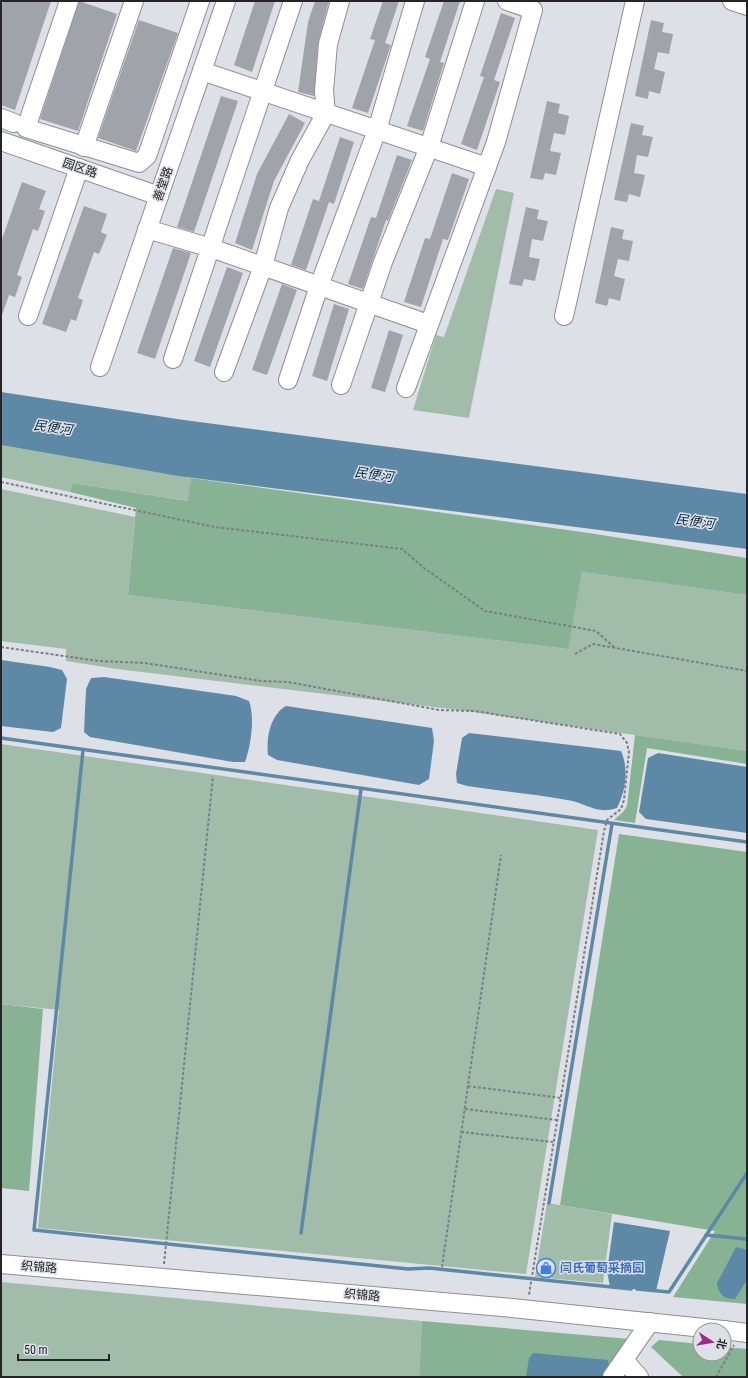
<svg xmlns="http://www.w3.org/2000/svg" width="748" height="1378" font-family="'Roboto Condensed','Noto Sans SC',sans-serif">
  <rect width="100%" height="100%" fill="#dee0e8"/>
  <g fill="#a1bca9">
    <polygon points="496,189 514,193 469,418 413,410 436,335 444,337"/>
    <polygon points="1,445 191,478 189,501 73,483 70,492 1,477"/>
    <polygon points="1,489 135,517 128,595 567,649 582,572 747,595 747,751 459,710 117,669 66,661 66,649 1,641"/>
    <polygon points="1,744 598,830 526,1274 38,1228 59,1010 1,1004"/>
    <polygon points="547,1203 612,1214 603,1283 535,1277"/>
    <polygon points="1,1282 422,1321 419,1377 1,1377"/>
  </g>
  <g fill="#87b293">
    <polygon points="191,478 589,533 747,558 747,595 582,572 568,649 128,595 136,508 70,492 73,483 188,501"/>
    <polygon points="635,735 747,751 747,764 647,748 635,823 614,820 623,812 627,806"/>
    <polygon points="619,834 747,852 747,1304 673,1297 715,1231 560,1205"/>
    <polygon points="1,1004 43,1009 29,1191 1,1188"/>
    <polygon points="422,1321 630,1339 605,1377 419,1377"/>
    <polygon points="659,1340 700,1344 700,1354 724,1354 724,1347 747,1349 747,1377 683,1377 651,1347"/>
  </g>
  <g fill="#5e89a6">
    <polygon points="1,392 184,420 747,494 747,549 178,476 1,445"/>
    <polygon points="1,660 50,667 62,670 67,679 61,728 53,732 1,726"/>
    <path d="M 104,677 L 236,696 L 249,701 C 255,718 251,745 245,762 L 233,762 L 90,737 L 84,732 L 86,689 L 91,678 Z"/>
    <path d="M 286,706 L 432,728 L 434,741 L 429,779 L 419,785 L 277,760 L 268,755 C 266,738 270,715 286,706 Z"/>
    <path d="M 469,733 L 621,751 C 629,769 626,790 617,808 C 596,815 587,803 567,800 C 534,794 500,791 467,786 L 457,783 L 456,774 L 462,738 Z"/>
    <polygon points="658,753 747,767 747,833 646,819 639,812 648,758"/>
    <polygon points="614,1222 670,1231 656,1291 610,1287 607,1271"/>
    <path d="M 736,1247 L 747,1250 L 747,1280 L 735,1299 C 725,1300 718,1294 717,1283 Z"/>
    <polygon points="533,1353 608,1360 609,1367 603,1377 526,1377 529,1358"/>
  </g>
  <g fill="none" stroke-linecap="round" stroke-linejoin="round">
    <g stroke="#5e89a6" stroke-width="3.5">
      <polyline points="1,738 747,842"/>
      <polyline points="83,750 34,1230 408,1269 429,1268 631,1289"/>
      <polyline points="549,1203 612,824"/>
      <polyline points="301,1233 361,789"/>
      <polyline points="706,1235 747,1239"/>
      <polyline points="637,1289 669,1292 747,1173"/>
    </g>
  </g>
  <g fill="#a1a3ab">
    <polygon points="3,1 51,1 15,110 1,105 1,8"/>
    <polygon points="79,1 117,14 78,131 40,119"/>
    <polygon points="255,1 275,1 252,72 234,65"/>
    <polygon points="315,1 329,1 318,43 314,96 298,92 308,22"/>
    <polygon points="383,1 399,1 385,43 391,45 368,113 352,108 375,40 370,39"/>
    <polygon points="444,1 460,1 440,62 444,63 423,131 407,126 430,59 425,57"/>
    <polygon points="501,13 515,18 494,80 500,82 477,150 461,144 484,77 480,76"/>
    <polygon points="139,20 178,33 136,151 98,138"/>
    <polygon points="651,20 664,23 662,32 673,34 669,54 658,52 654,69 665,72 660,94 649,91 648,99 635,96"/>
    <polygon points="221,96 238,101 194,232 177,227"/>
    <polygon points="547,101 560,104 558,113 569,116 565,135 554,133 550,151 561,153 556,175 545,173 543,180 530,178"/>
    <polygon points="289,114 305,123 274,181 252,250 235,243 257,174"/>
    <polygon points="631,123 644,126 642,135 653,137 648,157 637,155 634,173 645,175 640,197 629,194 627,202 614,200"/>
    <polygon points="340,137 354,142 334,204 329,202 306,270 291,265 313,199 319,201"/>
    <polygon points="397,155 412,160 388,221 386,220 363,289 348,284 371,217 376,218"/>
    <polygon points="452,173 469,179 448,240 443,239 421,307 404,302 425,238 430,239"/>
    <polygon points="22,182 46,191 39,209 45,211 38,231 33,229 17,275 22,277 15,297 9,295 2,315 1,314 1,242"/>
    <polygon points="84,206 107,214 101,232 107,235 99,254 94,252 78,298 83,300 76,321 71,319 66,332 42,324"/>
    <polygon points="526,207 539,210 537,219 548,221 543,241 532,239 529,257 540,259 535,281 524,279 522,286 509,284"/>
    <polygon points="611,227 624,230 622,239 633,241 629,261 618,259 614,276 625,279 620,301 609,298 607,306 595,303"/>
    <polygon points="173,248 191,253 155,359 137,353"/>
    <polygon points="227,267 243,273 210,367 194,361"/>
    <polygon points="282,284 297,290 267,375 252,370"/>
    <polygon points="334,304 349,309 327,381 312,376"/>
    <polygon points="389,330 403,335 385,392 371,388"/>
  </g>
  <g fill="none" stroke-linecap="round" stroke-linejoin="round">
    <defs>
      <g id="minor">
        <polyline points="69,1 26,128 139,163 147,156 200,1"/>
        <polyline points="732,1 747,6"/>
        <polyline points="202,71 487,167"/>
        <polyline points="1,118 14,123"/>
        <polyline points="1,141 159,196"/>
        <polyline points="84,147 134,1"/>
        <polyline points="147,229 211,248 428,324"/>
        <polyline points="28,316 79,168"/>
        <polyline points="564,316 635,1"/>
        <polyline points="173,359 293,1"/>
        <polyline points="100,367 226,1"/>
        <polyline points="224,372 263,266 279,208 300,160 326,113 324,91 328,44 340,1"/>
        <polyline points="288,380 319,286 377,130 415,1"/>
        <polyline points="341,385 383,262 429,147 475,1"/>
        <polyline points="406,388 496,142 533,10 507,1"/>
        <polyline points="1,1264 512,1308 723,1330"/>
        <polyline points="724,1330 747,1333"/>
        <polyline points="624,1360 639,1377"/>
        <polyline points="612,1377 650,1322"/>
      </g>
    </defs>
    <use href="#minor" stroke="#8d8f96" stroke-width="20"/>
    <g stroke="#7d7e83" stroke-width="2" stroke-dasharray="3 2" stroke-linecap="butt">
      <polyline points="1,482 215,527 402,549 424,568 485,611 596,631 615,648"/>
      <polyline points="1,647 99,661 145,663 261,681 288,682 439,710 474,711 620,734 627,743 629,752 624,800 621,809 607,820 604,831 529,1295"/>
      <polyline points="575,654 593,644 747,671"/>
      <polyline points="468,1086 561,1098"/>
      <polyline points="465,1109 557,1120"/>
      <polyline points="461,1132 553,1142"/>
      <polyline points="164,1264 213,776"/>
      <polyline points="442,1267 501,855"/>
      <polyline points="716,1377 734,1345"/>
    </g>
    <use href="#minor" stroke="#fff" stroke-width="18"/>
  </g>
  <defs>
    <symbol id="shop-ring" viewBox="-11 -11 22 22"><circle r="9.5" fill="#dee0e8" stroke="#3f7fe0" stroke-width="1.5"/><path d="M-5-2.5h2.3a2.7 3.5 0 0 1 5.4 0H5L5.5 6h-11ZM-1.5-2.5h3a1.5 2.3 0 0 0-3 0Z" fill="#3f7fe0"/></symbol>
  </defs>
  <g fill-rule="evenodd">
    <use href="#shop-ring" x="535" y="1257" width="22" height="22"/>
  </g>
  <g text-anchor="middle" stroke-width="3" stroke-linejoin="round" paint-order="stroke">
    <g font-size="12" fill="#252528" stroke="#dee0e8">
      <text transform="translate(80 168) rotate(19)" y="4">园区路</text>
      <text transform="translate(163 184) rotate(-71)" y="4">善堂路</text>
      <text transform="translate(39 1267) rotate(5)" y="4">织锦路</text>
      <text transform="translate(362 1295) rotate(5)" y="4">织锦路</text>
    </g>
    <g font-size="12" font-weight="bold" fill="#366cbe" stroke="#dee0e8" text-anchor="start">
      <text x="560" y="1272">闫氏葡萄采摘园</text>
    </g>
    <g font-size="13" font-style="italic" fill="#052c41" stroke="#dee0e8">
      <text transform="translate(53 427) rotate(8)" y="5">民便河</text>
      <text transform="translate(374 474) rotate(8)" y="5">民便河</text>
      <text transform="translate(695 521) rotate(8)" y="5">民便河</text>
    </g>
  </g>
  <rect width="748" height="1378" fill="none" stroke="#252528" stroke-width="4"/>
  <g transform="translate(712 1342) rotate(102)"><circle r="19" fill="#dee0e8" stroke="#94959b"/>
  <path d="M0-3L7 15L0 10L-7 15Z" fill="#9b2c8c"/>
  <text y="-6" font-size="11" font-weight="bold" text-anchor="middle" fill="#252528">北</text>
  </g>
  <path d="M18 1354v6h91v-6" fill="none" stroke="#252528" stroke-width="2"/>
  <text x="24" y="1354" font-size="12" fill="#252528" stroke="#dee0e8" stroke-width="3" paint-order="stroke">50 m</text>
</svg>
